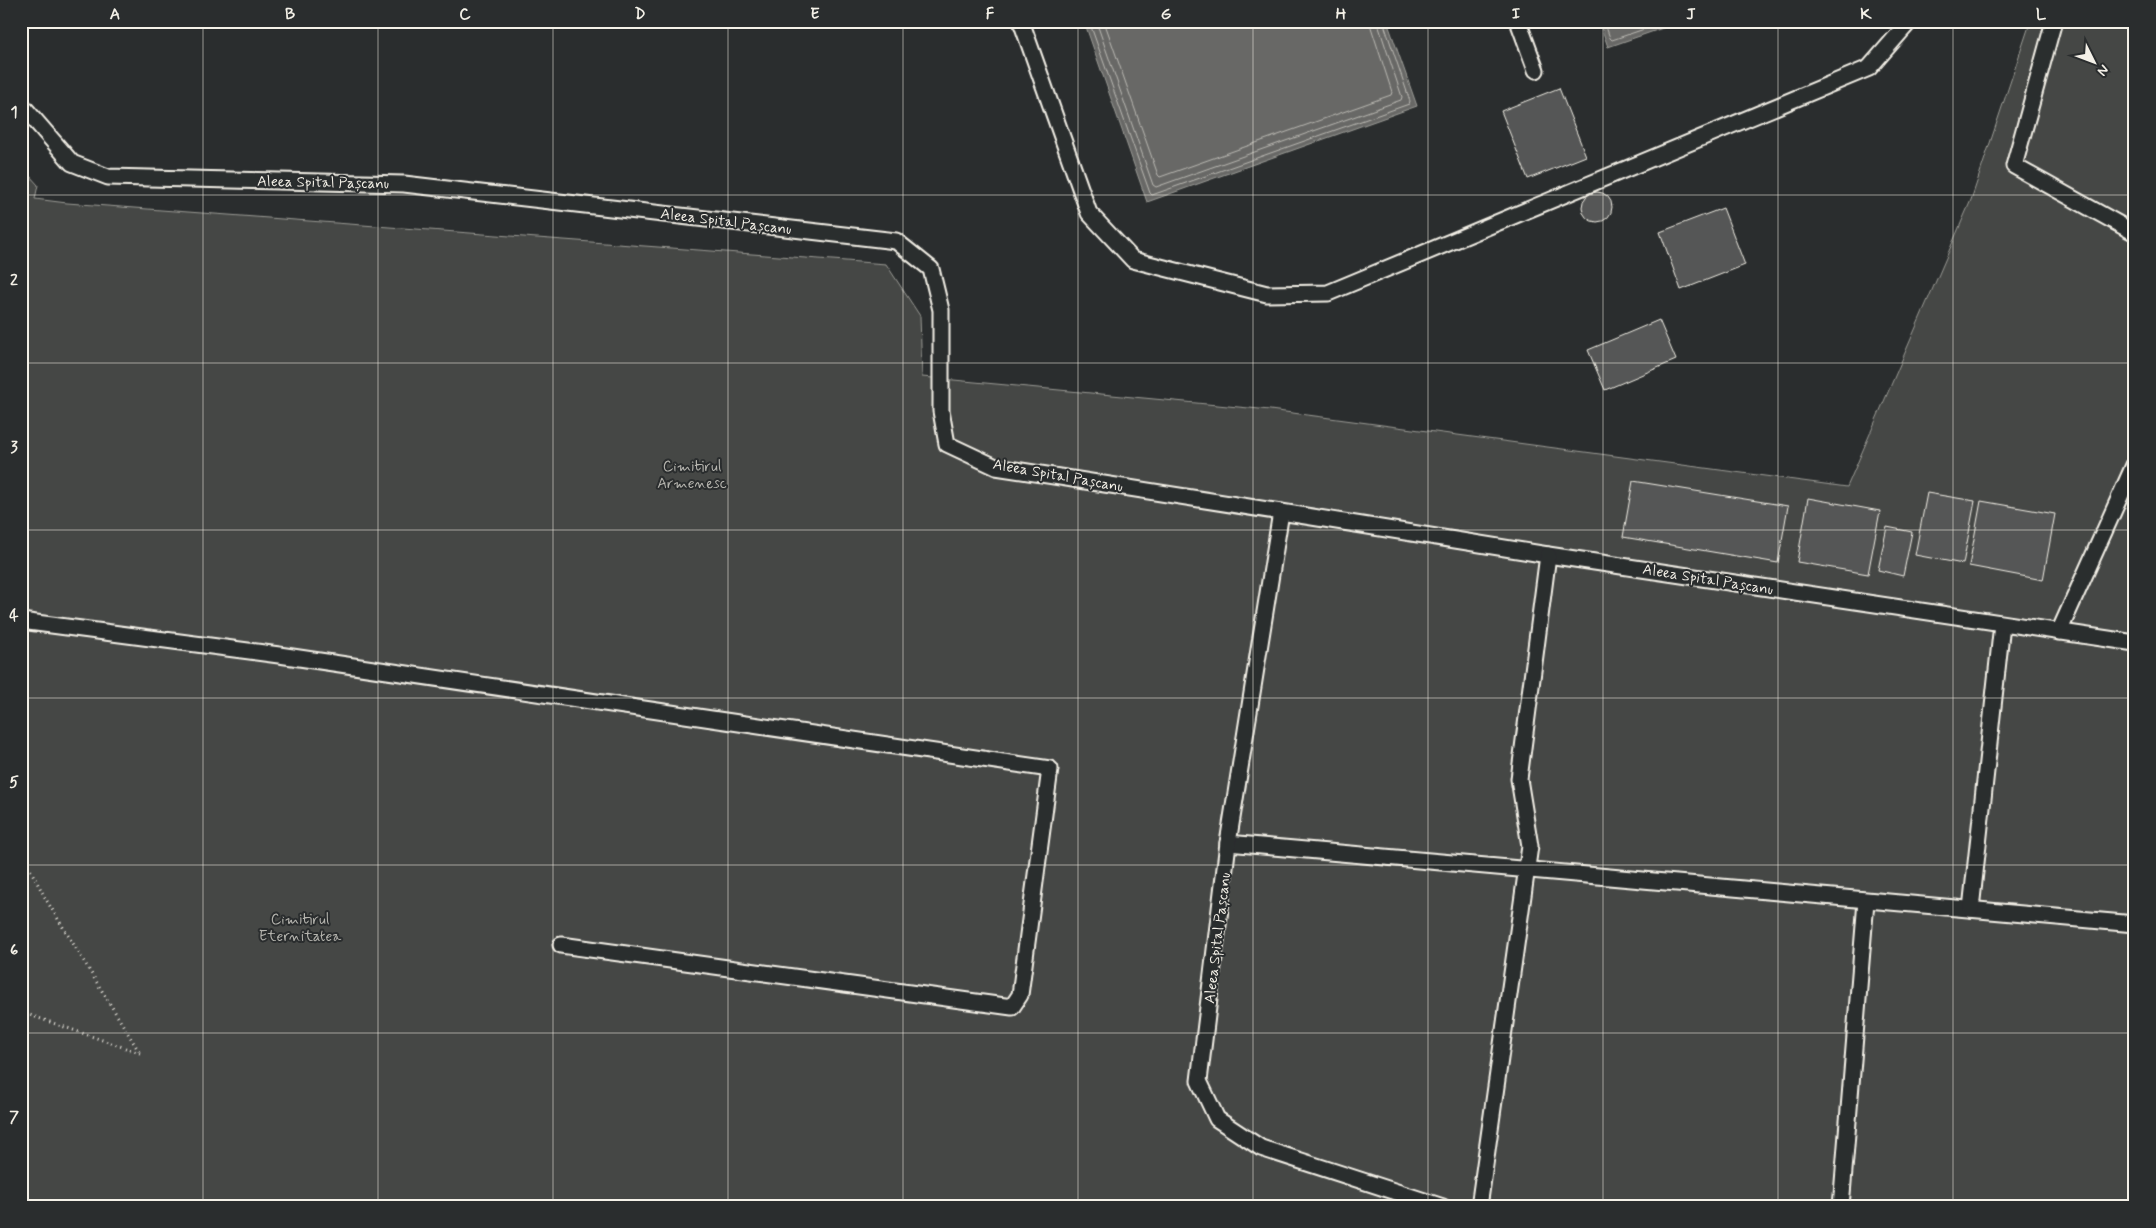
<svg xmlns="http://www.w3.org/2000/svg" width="2156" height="1228" font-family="Mynerve,sans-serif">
  <rect width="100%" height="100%" fill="#2a2d2e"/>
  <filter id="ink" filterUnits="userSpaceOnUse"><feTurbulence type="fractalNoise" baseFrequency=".02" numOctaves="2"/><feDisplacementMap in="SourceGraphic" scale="10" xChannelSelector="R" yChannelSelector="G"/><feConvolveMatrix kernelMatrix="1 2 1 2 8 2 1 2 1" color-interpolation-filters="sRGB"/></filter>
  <g filter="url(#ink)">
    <polygon fill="#444645" stroke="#9c9c96" points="2028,21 2135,21 2135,1207 21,1207 21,166 38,185 35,199 67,203 886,264 920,316 922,377 1270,410 1847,487 1971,200 2029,26"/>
    <g fill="#676866" stroke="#9f9f9a">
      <polygon points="1084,21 1387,21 1417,106 1147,202"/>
      <polygon points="1599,21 1683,21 1608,47"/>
    </g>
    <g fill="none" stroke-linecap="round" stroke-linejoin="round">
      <g stroke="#bcbab4" stroke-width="1">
        <polyline points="1089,21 1150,193 1152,195 1409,104 1410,101 1383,21"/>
        <polyline points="1096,21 1153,185 1156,187 1401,100 1402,97 1377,21"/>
        <polyline points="1104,21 1158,175 1160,177 1391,95 1392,92 1369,21"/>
        <polyline points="1604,21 1610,38 1612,40 1668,21"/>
      </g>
    </g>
    <g fill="#555756" stroke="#f4f1e8">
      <polygon points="1559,88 1586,156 1528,179 1501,111"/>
      <circle cx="1597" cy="207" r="15"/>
      <polygon points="1723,208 1745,265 1681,290 1660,232"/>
      <polygon points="1659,320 1676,360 1605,390 1588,350"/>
      <polygon points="1633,481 1788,506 1778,563 1623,537"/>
      <polygon points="1927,493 1975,501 1963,564 1915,555"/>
      <polygon points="1808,498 1880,511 1868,574 1797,562"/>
      <polygon points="1981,501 2055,514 2043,580 1969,566"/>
      <polygon points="1887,527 1912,532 1903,576 1878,570"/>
    </g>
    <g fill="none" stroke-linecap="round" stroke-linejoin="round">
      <defs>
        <g id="service">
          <polyline points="1021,21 1089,213 1133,260 1267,294 1328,293 1869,68 1910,21"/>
          <polyline points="1518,21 1536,70"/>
          <polyline points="2054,21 2014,166 2135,233"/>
          <polyline points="21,104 72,163 108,177 404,184 896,241 931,269 941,310 941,411 947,444 996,467 1281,512"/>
          <polyline points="21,621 279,655 1050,769 1020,995 1012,1007 561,945"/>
          <polyline points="2059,632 2135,463"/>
          <polyline points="1228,843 2135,924"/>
          <polyline points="1971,909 2002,624"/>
          <polyline points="1443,1207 1261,1148 1217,1119 1199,1081 1228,843 1281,512 1548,555 2135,643"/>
          <polyline points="1479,1207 1530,846 1519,779 1548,555"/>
          <polyline points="1841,1207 1866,901"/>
        </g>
      </defs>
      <use href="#service" stroke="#f4f1e8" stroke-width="19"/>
      <g stroke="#f4f1e8" stroke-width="3" stroke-dasharray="1 4" stroke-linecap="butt">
        <polyline points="21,847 31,871 47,901 140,1053"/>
        <polyline points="21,1012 140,1053"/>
      </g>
      <use href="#service" stroke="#2a2d2e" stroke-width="15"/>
    </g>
  </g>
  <path fill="none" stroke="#f4f1e8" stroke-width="1" stroke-opacity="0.55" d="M 203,21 L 203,1207M 378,21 L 378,1207M 553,21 L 553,1207M 728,21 L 728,1207M 903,21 L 903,1207M 1078,21 L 1078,1207M 1253,21 L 1253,1207M 1428,21 L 1428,1207M 1603,21 L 1603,1207M 1778,21 L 1778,1207M 1953,21 L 1953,1207M 21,195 L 2135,195M 21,363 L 2135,363M 21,530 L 2135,530M 21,698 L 2135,698M 21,865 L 2135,865M 21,1033 L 2135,1033"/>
  <g text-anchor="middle" stroke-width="4" stroke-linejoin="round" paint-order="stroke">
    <g font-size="15" fill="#f4f1e8" stroke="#2a2d2e">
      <text transform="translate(323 182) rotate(1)" y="5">Aleea Spital Pașcanu</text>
      <text transform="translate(726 221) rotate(7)" y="5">Aleea Spital Pașcanu</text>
      <text transform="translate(1058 475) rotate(10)" y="5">Aleea Spital Pașcanu</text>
      <text transform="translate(1708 579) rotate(9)" y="5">Aleea Spital Pașcanu</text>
      <text transform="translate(1217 938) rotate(-83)" y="5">Aleea Spital Pașcanu</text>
    </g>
    <g font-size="15" fill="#b6b5af" stroke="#2a2d2e">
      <text x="692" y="471">Cimitirul<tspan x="692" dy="17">Armenesc</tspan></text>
      <text x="300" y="924">Cimitirul<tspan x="300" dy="17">Eternitatea</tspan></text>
    </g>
  </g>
  <rect width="2156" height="1228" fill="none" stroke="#2a2d2e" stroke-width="55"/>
  <g transform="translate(2094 62) rotate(132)" stroke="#2a2d2e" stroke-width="4" paint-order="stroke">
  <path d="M0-4L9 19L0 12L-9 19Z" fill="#f4f1e8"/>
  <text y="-8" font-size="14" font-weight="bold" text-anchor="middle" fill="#f4f1e8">N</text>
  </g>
  <rect x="28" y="28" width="2100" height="1172" fill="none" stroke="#f4f1e8" stroke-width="2"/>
  <g font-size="16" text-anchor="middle" font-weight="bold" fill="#f4f1e8">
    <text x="115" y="19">A</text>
    <text x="290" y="19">B</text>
    <text x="465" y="19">C</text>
    <text x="640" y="19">D</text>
    <text x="815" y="19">E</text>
    <text x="990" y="19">F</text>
    <text x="1166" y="19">G</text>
    <text x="1341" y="19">H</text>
    <text x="1516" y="19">I</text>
    <text x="1691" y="19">J</text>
    <text x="1866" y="19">K</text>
    <text x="2041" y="19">L</text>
    <text x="14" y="117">1</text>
    <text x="14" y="285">2</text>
    <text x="14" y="452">3</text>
    <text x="14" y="620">4</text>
    <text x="14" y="787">5</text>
    <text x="14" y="955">6</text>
    <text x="14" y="1122">7</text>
  </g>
</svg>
